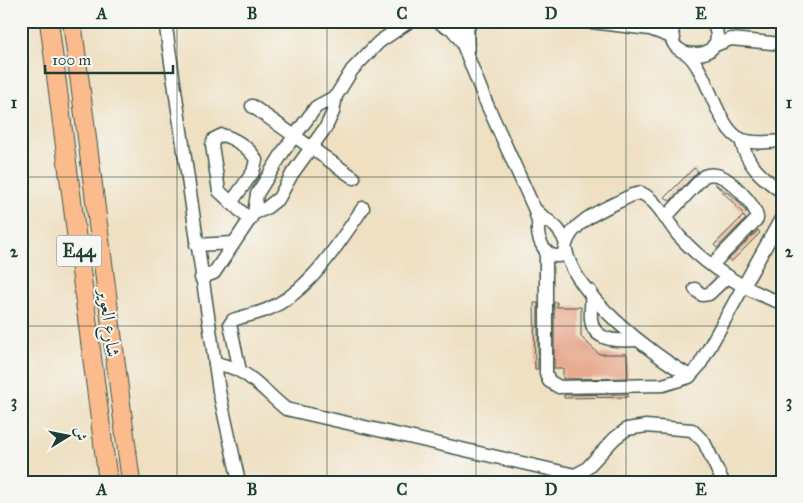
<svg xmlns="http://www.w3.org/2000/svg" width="803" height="503" font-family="'IM FELL Great Primer',Amiri,serif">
  <rect width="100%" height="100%" fill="#f6f6f2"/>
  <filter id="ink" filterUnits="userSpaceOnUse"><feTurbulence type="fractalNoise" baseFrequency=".02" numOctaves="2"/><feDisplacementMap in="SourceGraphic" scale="10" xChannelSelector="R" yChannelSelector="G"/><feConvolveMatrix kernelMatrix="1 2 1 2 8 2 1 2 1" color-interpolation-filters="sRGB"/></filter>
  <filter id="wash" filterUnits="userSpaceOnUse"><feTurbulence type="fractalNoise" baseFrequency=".0096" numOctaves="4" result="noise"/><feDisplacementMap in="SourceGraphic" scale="20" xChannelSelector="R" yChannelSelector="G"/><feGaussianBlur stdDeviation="1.12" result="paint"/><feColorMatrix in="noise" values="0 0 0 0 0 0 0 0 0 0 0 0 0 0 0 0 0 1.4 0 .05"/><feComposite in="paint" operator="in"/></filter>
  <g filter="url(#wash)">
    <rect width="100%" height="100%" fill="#efe0c2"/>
    <g id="blocks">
      <g fill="#e8aa91">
        <polygon points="694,168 698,171 670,201 665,197"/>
        <polygon points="714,183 737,200 746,212 744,214"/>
        <polygon points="743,216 746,219 717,248 714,245"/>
        <polygon points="758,230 760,233 731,262 729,259"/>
        <polygon points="554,302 557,302 557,307 581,307 581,337 599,354 627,354 628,378 563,379 563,368 554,368"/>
        <polygon points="534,303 538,303 538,369 535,369"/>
        <polygon points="628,394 628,397 564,398 564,395"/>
      </g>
    </g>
  </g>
  <g filter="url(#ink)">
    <use href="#blocks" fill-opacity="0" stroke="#3e5549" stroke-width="1"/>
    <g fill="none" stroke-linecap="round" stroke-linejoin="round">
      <defs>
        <g id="minor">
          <polyline points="165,21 219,391 239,482"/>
          <polyline points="438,21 444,26 459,29 474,21"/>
          <polyline points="583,21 650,29 674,38"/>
          <path d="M 677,21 C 650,63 738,67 712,21"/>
          <polyline points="467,27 468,48"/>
          <polyline points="452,29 462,42 485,100 534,208 539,225"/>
          <polyline points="713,46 731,39 782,44"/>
          <path d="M 687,54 C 694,59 697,66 701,73 C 711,91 723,134 743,140 C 755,144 770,142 782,141"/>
          <polyline points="336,96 316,107 285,149 257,194 254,213 265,209 279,198 292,174 326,127 333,112 336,96 352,70 379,42 410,21"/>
          <polyline points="252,106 354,178"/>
          <path d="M 741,140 C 747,165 761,177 782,192"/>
          <path d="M 231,203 L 253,172 L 256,160 C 251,149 234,138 222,135 L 214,139 L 212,145 L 219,191 L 250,220"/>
          <path d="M 536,210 C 549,224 559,224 566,244 L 563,255 C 546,261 537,240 538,226 L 542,221 L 547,221"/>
          <path d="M 665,218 L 704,176 C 709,174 714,174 720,176 C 731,180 758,207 757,219 L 712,265"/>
          <path d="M 566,244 C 574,218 610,207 632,195 L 641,193 C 658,201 667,222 679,236 C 706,266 744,290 782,303"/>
          <polyline points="196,245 233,243"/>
          <path d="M 566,250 C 574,294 652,355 690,376"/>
          <polyline points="546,251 546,373 549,381 559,387 663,385 689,377 699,366 782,217"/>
          <polyline points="201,278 214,273 254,213"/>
          <polyline points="695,289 702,295 709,294 728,276"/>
          <path d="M 590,291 C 593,300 590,309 591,319 C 593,343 621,341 638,340"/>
          <path d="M 215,364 C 247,366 263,391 286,409 L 575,475 L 586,469 L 615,438 L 627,429 L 646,426 L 692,430 L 704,442 L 723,482"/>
          <path d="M 240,371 L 230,324 L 233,320 C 244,316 256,314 266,310 C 310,292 337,245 363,208"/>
        </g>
        <g id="highway">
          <polyline points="49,21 108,482"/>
          <polyline points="72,21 131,482"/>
        </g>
      </defs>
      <use href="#minor" stroke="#3e5549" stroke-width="15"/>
      <use href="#highway" stroke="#3e5549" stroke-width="20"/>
      <use href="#minor" stroke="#fff" stroke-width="12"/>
      <use href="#highway" stroke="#fbbb8c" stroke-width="18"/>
    </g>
  </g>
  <path fill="none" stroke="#1f3d34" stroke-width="1" stroke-opacity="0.55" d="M 177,21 L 177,482M 327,21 L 327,482M 476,21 L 476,482M 626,21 L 626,482M 21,177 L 782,177M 21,326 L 782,326"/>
  <g text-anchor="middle" stroke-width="4" stroke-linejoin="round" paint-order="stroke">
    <rect fill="#f6f6f2" stroke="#60746d" stroke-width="1" x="56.5" y="235.5" width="45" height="31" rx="4"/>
    <g font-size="18" font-weight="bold" fill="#1f3d34">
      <text x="79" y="257">E44</text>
    </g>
    <g font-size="19" fill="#1f3d34" stroke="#f6f6f2">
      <text transform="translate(110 323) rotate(83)" y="7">شارع العوير</text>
    </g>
  </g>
  <rect width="803" height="503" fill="none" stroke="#f6f6f2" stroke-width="55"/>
  <g transform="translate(68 436) rotate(80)" stroke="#f6f6f2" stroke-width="4" paint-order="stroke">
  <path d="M0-4L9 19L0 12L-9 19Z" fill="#1f3d34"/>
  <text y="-8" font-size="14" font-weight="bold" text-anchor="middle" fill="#1f3d34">ش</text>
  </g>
  <path d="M45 65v8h128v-8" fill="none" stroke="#1f3d34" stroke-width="2.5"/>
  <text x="52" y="65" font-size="15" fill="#1f3d34" stroke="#f6f6f2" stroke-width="4" paint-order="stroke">100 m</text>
  <rect x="28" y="28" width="748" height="448" fill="none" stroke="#1f3d34" stroke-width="2"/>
  <g font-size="16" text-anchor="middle" font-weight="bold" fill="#1f3d34">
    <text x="102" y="19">A</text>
    <text x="252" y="19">B</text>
    <text x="402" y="19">C</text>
    <text x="551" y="19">D</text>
    <text x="701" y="19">E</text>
    <text x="14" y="108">1</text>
    <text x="789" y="108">1</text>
    <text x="14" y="257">2</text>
    <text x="789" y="257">2</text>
    <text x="14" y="407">3</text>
    <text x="789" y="407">3</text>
    <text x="102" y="495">A</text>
    <text x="252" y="495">B</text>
    <text x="402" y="495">C</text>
    <text x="551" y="495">D</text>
    <text x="701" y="495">E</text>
  </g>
</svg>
